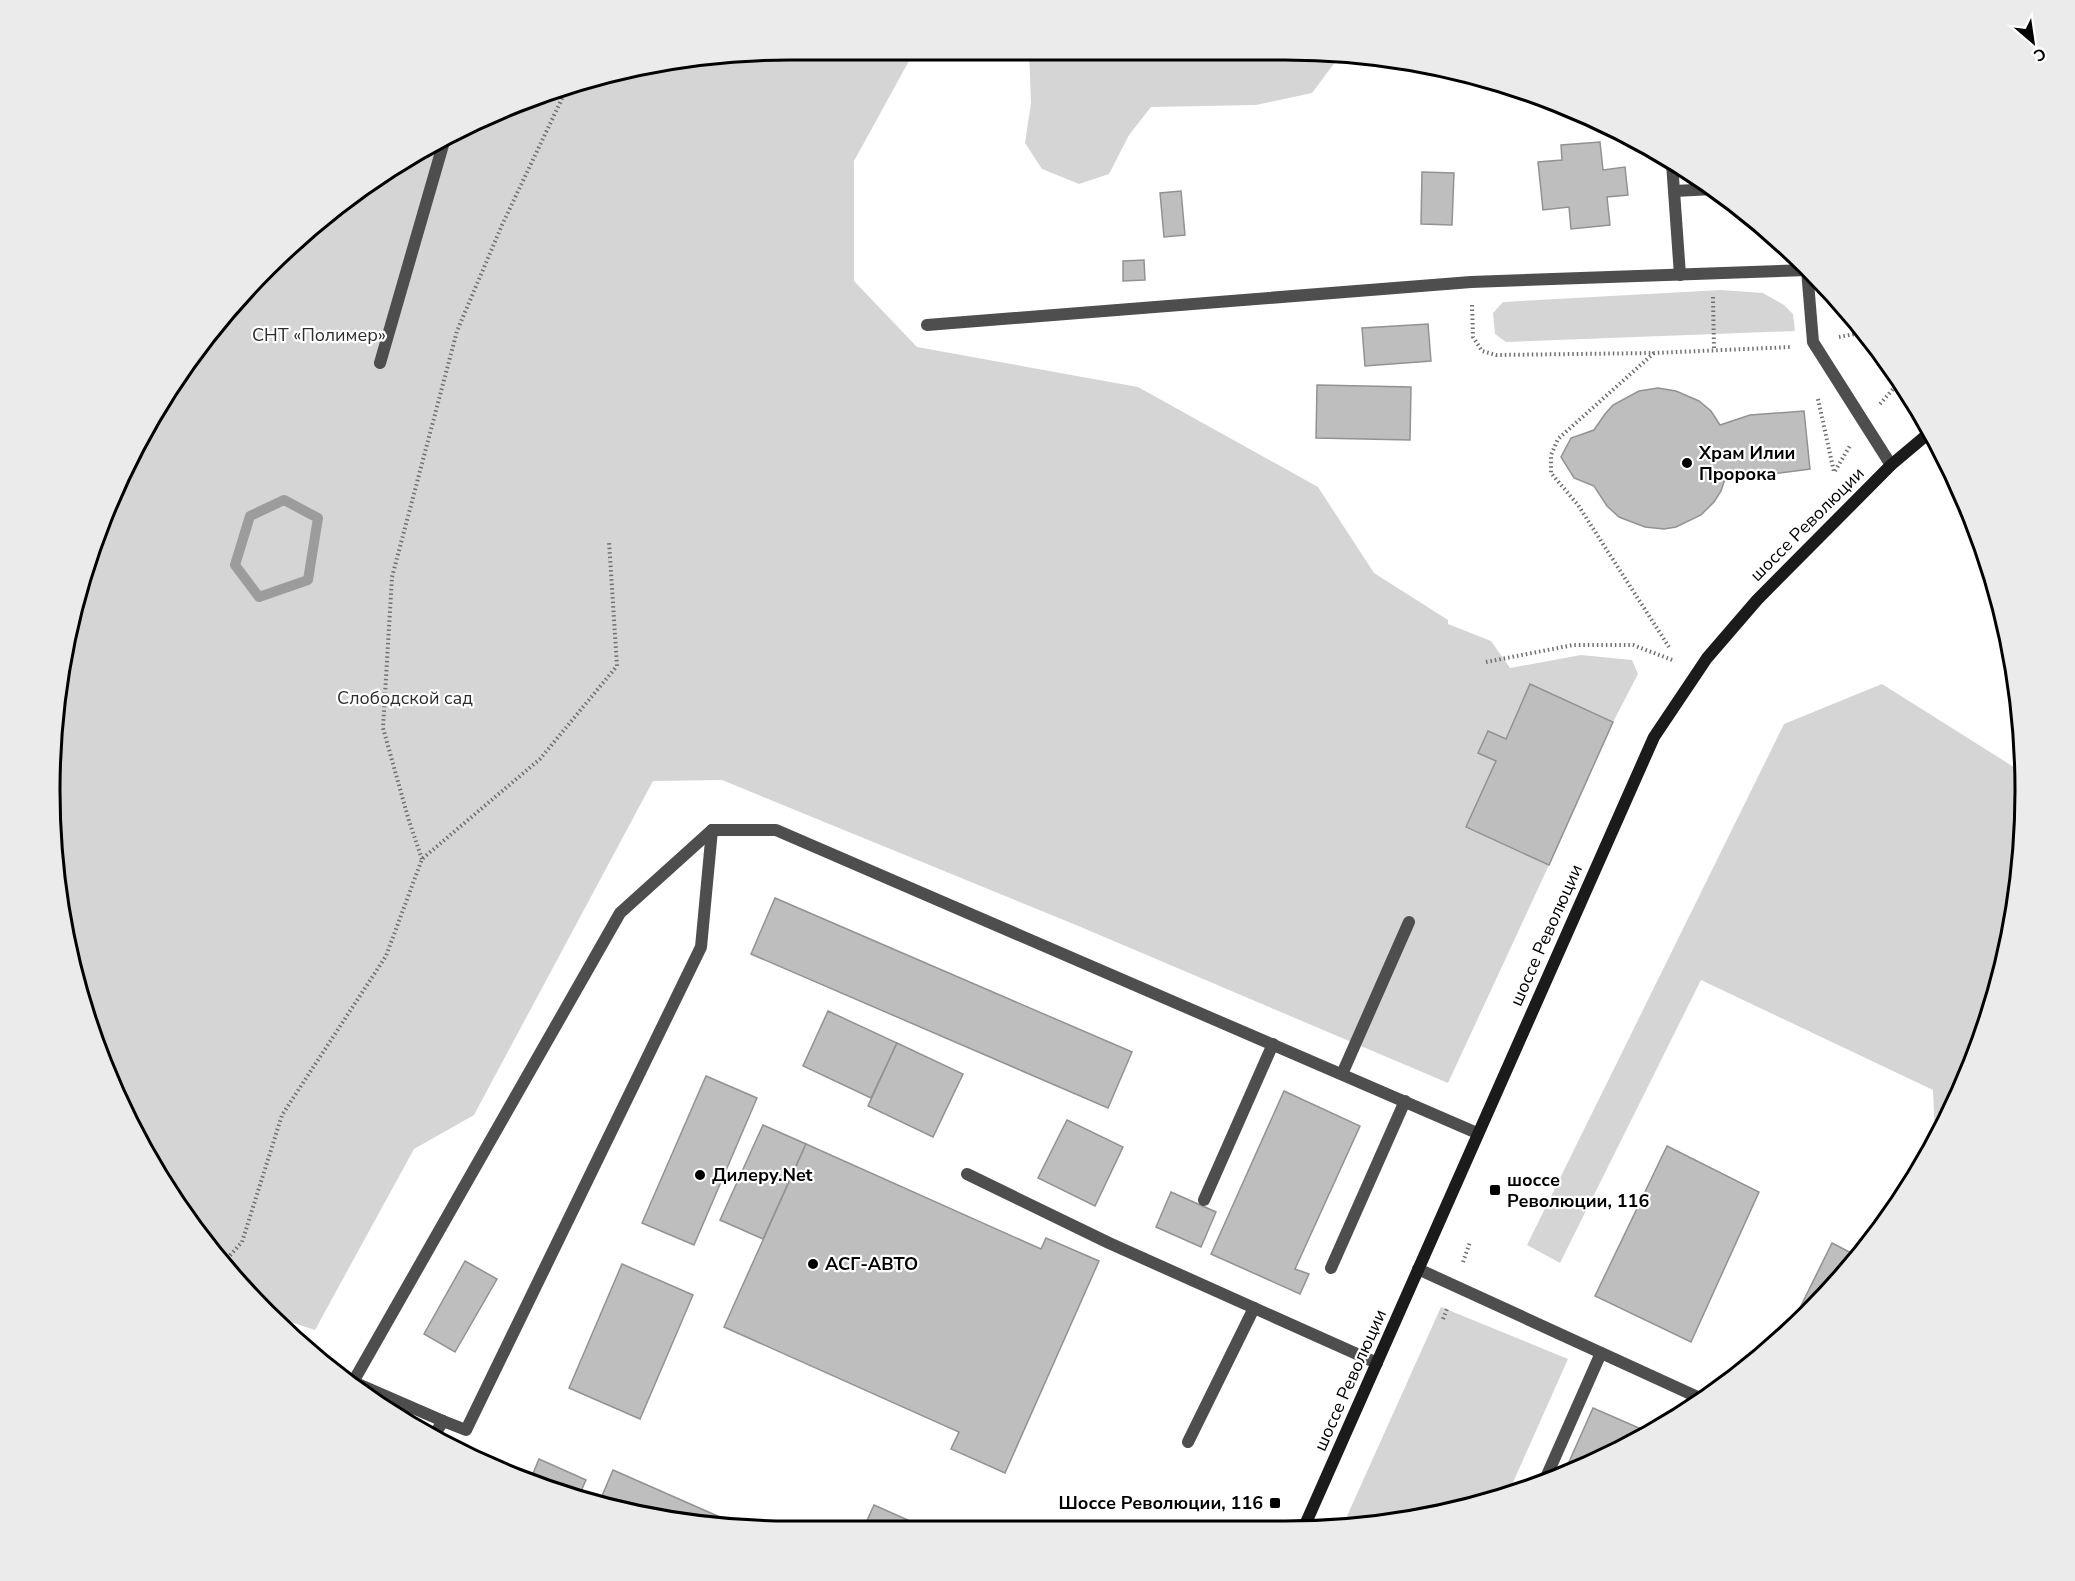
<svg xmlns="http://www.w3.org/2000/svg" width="2075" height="1581" font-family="'Nunito Sans',sans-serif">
  <rect width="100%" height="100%" fill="#fff"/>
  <g fill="#d5d5d5">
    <polygon points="790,50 915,50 854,161 854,281 917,347 1138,387 1318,487 1374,573 1448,620 1448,624 1491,641 1510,668 1581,655 1632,660 1638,674 1613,722 1531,684 1506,739 1488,731 1479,753 1496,761 1466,827 1549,865 1448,1083 1076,925 722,780 653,781 474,1115 414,1149 315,1330 266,1314 174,1202 89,1028 64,935 50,791 75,599 149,420 266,267 420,149 598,75"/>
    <polygon points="1029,50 1333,51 1342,53 1312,93 1256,105 1151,107 1129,135 1109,174 1079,184 1042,169 1025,143 1031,103"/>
    <polygon points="1721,290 1763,293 1784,305 1793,314 1795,331 1506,342 1495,334 1493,313 1503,302"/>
    <polygon points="1882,684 2017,769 2025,782 2025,791 2011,935 1969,1074 1935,1138 1933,1090 1701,980 1560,1263 1527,1245 1784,724"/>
    <polygon points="1441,1307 1568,1359 1507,1496 1381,1525 1343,1525"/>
  </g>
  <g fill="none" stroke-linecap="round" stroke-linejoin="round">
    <polygon stroke="#9c9c9c" stroke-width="10" points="284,500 318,518 308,580 259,597 235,565 250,516"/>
  </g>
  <g fill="#bebebe" stroke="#929292" stroke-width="1.5">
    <polygon points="1600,142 1603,170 1625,167 1628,195 1607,197 1610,225 1571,229 1569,207 1543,210 1538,162 1562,160 1561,145"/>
    <polygon points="1422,172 1454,173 1452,225 1421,224"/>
    <polygon points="1181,191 1185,235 1164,237 1160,193"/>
    <polygon points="1144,260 1145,280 1123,281 1123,261"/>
    <polygon points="1428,324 1431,361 1365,366 1362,328"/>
    <polygon points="1317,385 1411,387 1410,440 1316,438"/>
    <polygon points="1658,388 1676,391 1699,401 1711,411 1720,425 1750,415 1804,411 1810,469 1756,476 1727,473 1721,491 1714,502 1701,515 1676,527 1664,529 1645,527 1619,517 1607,506 1594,486 1574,478 1561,457 1571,438 1594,430 1605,414 1613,405 1639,391"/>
    <polygon points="1530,684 1613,722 1549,865 1466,827 1496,761 1478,753 1488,731 1506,739"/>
    <polygon points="775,898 1132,1052 1108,1108 751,954"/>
    <polygon points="828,1011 897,1043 871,1098 803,1066"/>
    <polygon points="897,1043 963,1074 933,1137 868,1106"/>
    <polygon points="706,1076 757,1098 694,1245 642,1223"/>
    <polygon points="1284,1091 1360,1126 1295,1269 1309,1274 1300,1294 1211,1254"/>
    <polygon points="1067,1120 1123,1147 1095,1206 1038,1178"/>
    <polygon points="763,1125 806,1144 763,1239 720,1220"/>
    <polygon points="806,1144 1041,1249 1046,1238 1099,1261 1005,1473 951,1449 959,1432 724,1327"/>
    <polygon points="1667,1146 1759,1192 1691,1342 1595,1296"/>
    <polygon points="1171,1192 1216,1212 1201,1247 1156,1227"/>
    <polygon points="1832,1243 1857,1256 1808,1315 1789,1330"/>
    <polygon points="465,1261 497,1279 455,1352 424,1334"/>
    <polygon points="622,1264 693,1295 640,1419 569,1388"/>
    <polygon points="1593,1408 1646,1431 1565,1471"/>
    <polygon points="539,1459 586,1480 578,1498 552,1492 530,1481"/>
    <polygon points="613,1470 738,1525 693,1525 599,1503"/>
    <polygon points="874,1505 919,1525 865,1525"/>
  </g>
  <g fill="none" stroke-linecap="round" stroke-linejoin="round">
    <g stroke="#707070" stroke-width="4" stroke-dasharray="1.5 3" stroke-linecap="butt">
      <polyline points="1713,297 1714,350"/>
      <polyline points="1472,305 1473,337 1482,351 1496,355 1654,353 1791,347"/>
      <polyline points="1839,337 1865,332"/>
      <polyline points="1654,353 1558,439 1551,455 1551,473 1578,505 1669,647"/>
      <polyline points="1818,399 1834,472"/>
      <polyline points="1880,404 1894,388"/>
      <polyline points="1835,471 1851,444"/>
      <polyline points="1486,662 1573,645 1633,645 1675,661"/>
      <polyline points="422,859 409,821 383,728 392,577 457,331 502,225 567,88"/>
      <polyline points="224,1262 242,1242 282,1115 386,956 422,859 540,759 617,666 609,541"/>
      <polyline points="1463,1262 1470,1242"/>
      <polyline points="1443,1319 1447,1309"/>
    </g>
    <g stroke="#4e4e4e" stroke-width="12">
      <polyline points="1672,163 1680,275"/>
      <polyline points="1674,191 1714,189"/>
      <polyline points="927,325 1471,282 1807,270 1813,342 1891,465"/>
      <polyline points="380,363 445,138"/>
      <polyline points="1342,1074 1409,922"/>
      <polyline points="967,1174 1109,1243 1377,1363"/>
      <polyline points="1204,1200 1273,1044"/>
      <polyline points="1331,1268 1405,1101"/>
      <polyline points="1418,1269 1704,1400"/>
      <polyline points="344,1378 443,1421"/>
      <polyline points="353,1382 620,913 712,830"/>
      <polyline points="435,1434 443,1421 466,1430 701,947 712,830"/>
      <polyline points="1188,1442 1254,1308"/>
      <polyline points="1544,1482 1601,1353"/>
    </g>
    <polyline stroke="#4e4e4e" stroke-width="12" points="712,830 776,830 1477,1133"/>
    <polyline stroke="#1b1b1b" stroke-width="12" points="1305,1525 1654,737 1707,658 1757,600 1891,465 1929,433"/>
  </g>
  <g fill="#000" stroke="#fff" stroke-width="2">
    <circle cx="1687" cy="463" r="6"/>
    <circle cx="700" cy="1175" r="6"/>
    <rect x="1489" y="1184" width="12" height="12" rx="3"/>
    <circle cx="813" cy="1264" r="6"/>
    <rect x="1269" y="1497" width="12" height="12" rx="3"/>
  </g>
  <g text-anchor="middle" stroke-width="4.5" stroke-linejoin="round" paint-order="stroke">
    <g font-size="18" fill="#2c2c2c" stroke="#fff">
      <text x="319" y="341">СНТ «Полимер»</text>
      <text x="405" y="704">Слободской сад</text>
    </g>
    <g font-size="18" font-weight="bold" fill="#000" stroke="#fff" text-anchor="start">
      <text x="1699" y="459">Храм Илии<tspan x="1699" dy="21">Пророка</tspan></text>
      <text x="712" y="1181">Дилеру.Net</text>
      <text x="1507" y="1186">шоссе<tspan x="1507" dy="21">Революции, 116</tspan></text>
      <text x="825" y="1270">АСГ-АВТО</text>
      <text x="1263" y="1509" text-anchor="end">Шоссе Революции, 116</text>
    </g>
    <g font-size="18" fill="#000" stroke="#fff">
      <text transform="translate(1807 524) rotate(-45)" y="6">шоссе Революции</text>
      <text transform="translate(1546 935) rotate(-66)" y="6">шоссе Революции</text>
      <text transform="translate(1350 1380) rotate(-66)" y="6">шоссе Революции</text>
    </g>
  </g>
  <path d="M0 0H2075V1581H0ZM790 60H1285A730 730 0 0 1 2015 790V791A730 730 0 0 1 1285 1521H790A730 730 0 0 1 60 791V790A730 730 0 0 1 790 60Z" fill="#ebebeb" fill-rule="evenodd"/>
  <path fill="none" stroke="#000" stroke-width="3" d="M790 60H1285A730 730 0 0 1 2015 790V791A730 730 0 0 1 1285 1521H790A730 730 0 0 1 60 791V790A730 730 0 0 1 790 60Z"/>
  <g transform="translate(2033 42) rotate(151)" stroke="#ffffff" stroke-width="4.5" paint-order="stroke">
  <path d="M0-4.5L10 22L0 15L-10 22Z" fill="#000000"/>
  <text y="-9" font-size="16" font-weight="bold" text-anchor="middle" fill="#000000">С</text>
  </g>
</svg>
